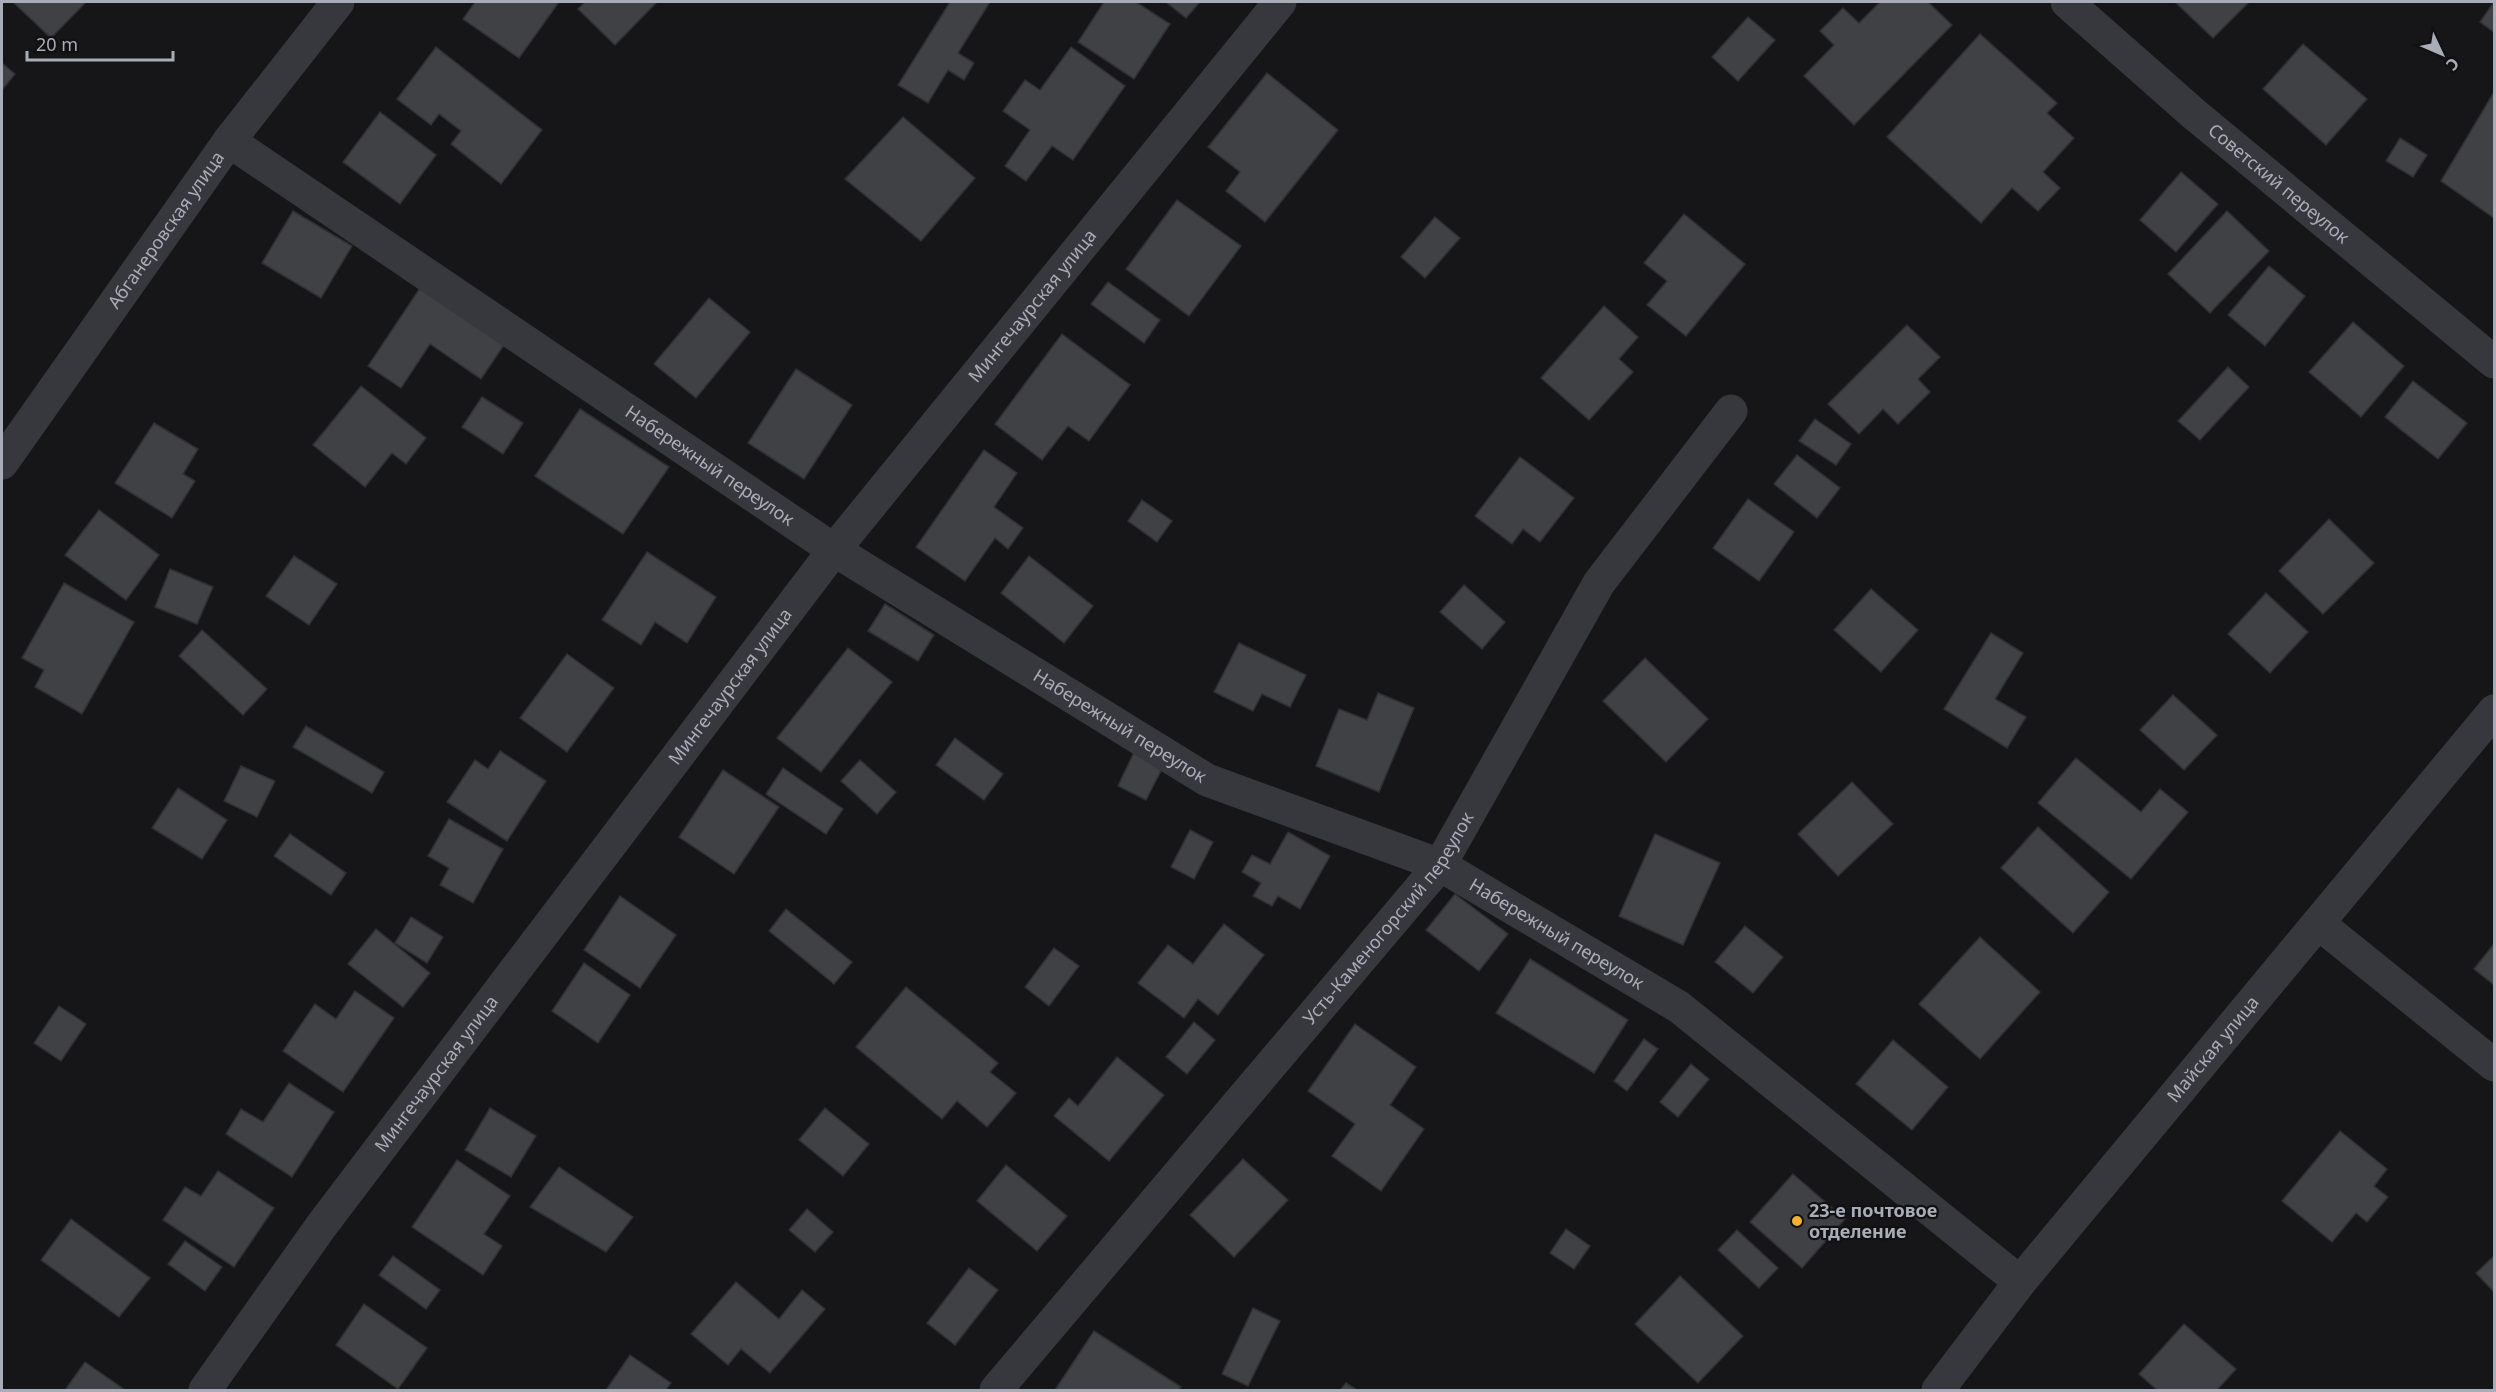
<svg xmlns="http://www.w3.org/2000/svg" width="2496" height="1392" font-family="'Noto Sans',sans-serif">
  <rect width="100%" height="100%" fill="#161618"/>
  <g fill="#404145" stroke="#303034" stroke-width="1.5">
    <polygon points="13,2 84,2 85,3 51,38"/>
    <polygon points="475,2 559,2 519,58 463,19"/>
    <polygon points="585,2 657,2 615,45 578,9"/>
    <polygon points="950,2 990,2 958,53 974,63 964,80 948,70 928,103 898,85"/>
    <polygon points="1104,2 1136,2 1170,24 1134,79 1078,42"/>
    <polygon points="1166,2 1200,2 1186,18"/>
    <polygon points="1880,2 1928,2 1952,25 1854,125 1804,76 1834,45 1820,31 1843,8 1859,23"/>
    <polygon points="2175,2 2249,2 2213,38"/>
    <polygon points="2494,2 2494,32 2480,22"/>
    <polygon points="1748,17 1775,40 1738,81 1712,57"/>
    <polygon points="1980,34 2057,103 2047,113 2074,138 2043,172 2060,188 2038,211 2012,188 1981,223 1887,137"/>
    <polygon points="2303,44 2367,99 2326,145 2263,89"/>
    <polygon points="436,47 542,130 501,184 451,144 461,131 439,114 431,125 397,99"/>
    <polygon points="1071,47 1125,86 1073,160 1052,146 1026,181 1005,166 1030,130 1003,111 1025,80 1040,90"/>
    <polygon points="2,63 15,74 2,90"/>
    <polygon points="1267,73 1338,130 1265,222 1226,191 1240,172 1208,147"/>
    <polygon points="2494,92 2494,218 2441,181"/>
    <polygon points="380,112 436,155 400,204 343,162"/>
    <polygon points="903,117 975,178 921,241 845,179"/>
    <polygon points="2400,138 2427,155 2413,177 2386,161"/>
    <polygon points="2181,172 2218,204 2176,252 2140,220"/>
    <polygon points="1177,200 1241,246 1189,316 1126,269"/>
    <polygon points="293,211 352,246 321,298 262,263"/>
    <polygon points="2227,211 2269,251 2210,313 2168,274"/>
    <polygon points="1684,214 1745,264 1686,336 1647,305 1667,281 1644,263"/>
    <polygon points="1435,217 1460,238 1425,278 1401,257"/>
    <polygon points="2269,266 2305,296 2265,346 2228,315"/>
    <polygon points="1108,282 1160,320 1144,343 1091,304"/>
    <polygon points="420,288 504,345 481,379 430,344 401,388 368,366"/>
    <polygon points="709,298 750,332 696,398 654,364"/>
    <polygon points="1604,306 1638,337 1619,359 1633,372 1589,420 1541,378"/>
    <polygon points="2353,322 2404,366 2361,417 2309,372"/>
    <polygon points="1907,325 1940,357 1918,379 1930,392 1898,424 1883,409 1859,434 1828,404"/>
    <polygon points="1062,334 1130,385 1089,441 1068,426 1042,460 995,424"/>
    <polygon points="2228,367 2249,387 2200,440 2178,421"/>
    <polygon points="796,369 852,405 804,479 748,443"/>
    <polygon points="2413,381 2467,423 2438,459 2385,417"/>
    <polygon points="361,386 426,438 406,464 392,453 365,487 313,445"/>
    <polygon points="482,397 523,423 503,454 462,427"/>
    <polygon points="580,409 669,467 623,534 535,476"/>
    <polygon points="1815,419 1851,444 1836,465 1799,441"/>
    <polygon points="154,423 198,449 183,474 195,481 172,518 115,483"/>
    <polygon points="984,450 1017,473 994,507 1023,528 1008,549 995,538 965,581 916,547"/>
    <polygon points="1797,455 1840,488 1817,518 1774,484"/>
    <polygon points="1520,457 1574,498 1540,542 1523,529 1512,544 1475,516"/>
    <polygon points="1748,499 1794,532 1759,581 1713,548"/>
    <polygon points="1142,500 1172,521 1157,542 1128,521"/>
    <polygon points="99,510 159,555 126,600 65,555"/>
    <polygon points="2329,519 2374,563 2323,614 2279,571"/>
    <polygon points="647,552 716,597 687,643 655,622 641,645 602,620"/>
    <polygon points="294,556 337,584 309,625 266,596"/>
    <polygon points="1029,556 1093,606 1064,643 1001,593"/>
    <polygon points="170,569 213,587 197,624 155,607"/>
    <polygon points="64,583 134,622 82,714 35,687 44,670 22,658"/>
    <polygon points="1464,585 1505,622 1482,649 1440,612"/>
    <polygon points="1871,589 1918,630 1881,672 1834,630"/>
    <polygon points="2266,593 2308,632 2270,673 2228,634"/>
    <polygon points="885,604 934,635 918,661 868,631"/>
    <polygon points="202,630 267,689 243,715 179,656"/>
    <polygon points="1991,633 2023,653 1995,699 2026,717 2007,748 1944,709"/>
    <polygon points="1239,643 1306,675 1290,707 1262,694 1253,711 1214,692"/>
    <polygon points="848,648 892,682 821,772 777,738"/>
    <polygon points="567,654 614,688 567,752 520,718"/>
    <polygon points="1645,658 1708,719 1666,762 1603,701"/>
    <polygon points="1378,693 1414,708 1379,792 1316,766 1339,709 1367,720"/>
    <polygon points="2173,695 2217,735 2184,770 2140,730"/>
    <polygon points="306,726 384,772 372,793 293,747"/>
    <polygon points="955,738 1003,774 984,800 936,765"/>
    <polygon points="1136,748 1165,763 1146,800 1118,786"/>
    <polygon points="500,751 546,781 507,841 447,802 475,760 488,769"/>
    <polygon points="2076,758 2141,812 2160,789 2188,812 2131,879 2038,803"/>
    <polygon points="860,760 896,792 877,814 841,781"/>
    <polygon points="241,766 275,781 257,817 224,801"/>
    <polygon points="783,768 843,809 826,834 766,794"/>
    <polygon points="723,770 779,807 734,874 679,837"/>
    <polygon points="1852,782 1893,824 1838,876 1798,834"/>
    <polygon points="178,788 227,820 202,859 152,828"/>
    <polygon points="449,819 503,849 473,903 440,885 449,868 428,856"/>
    <polygon points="2038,827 2109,892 2073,933 2001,868"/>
    <polygon points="1190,830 1213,842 1194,879 1171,867"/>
    <polygon points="1288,832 1330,856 1300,909 1278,896 1272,906 1253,896 1261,883 1242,872 1252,855 1270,864"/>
    <polygon points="290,834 346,873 331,895 274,856"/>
    <polygon points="1655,834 1720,863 1683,945 1619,916"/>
    <polygon points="1455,894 1508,934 1479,971 1426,930"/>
    <polygon points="620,896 676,935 640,988 584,950"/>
    <polygon points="786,909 852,962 834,984 769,931"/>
    <polygon points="411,917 443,937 427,963 395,943"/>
    <polygon points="1224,924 1264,955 1218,1015 1198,999 1184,1018 1138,983 1168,945 1193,964"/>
    <polygon points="1745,926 1783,957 1753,993 1715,962"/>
    <polygon points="376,929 430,973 403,1007 348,964"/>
    <polygon points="1980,937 2040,992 1980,1059 1919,1004"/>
    <polygon points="2494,944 2494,985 2474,969"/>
    <polygon points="1054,948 1079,966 1049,1006 1025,987"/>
    <polygon points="1530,959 1628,1020 1594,1073 1496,1013"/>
    <polygon points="584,963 630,995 598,1043 552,1011"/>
    <polygon points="906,987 998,1063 990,1072 1016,1093 987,1127 957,1101 942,1119 856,1047"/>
    <polygon points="355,991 394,1018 343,1092 283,1051 315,1004 336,1019"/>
    <polygon points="59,1006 86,1024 61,1061 34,1043"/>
    <polygon points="1194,1022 1215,1040 1187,1074 1166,1057"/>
    <polygon points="1355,1024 1416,1067 1390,1105 1424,1129 1381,1191 1332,1156 1355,1124 1308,1091"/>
    <polygon points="1644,1039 1658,1049 1627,1091 1614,1081"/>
    <polygon points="1893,1040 1948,1087 1912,1130 1856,1084"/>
    <polygon points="1117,1057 1164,1095 1109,1161 1054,1116 1069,1098 1078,1106"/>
    <polygon points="1691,1064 1709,1079 1678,1117 1660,1102"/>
    <polygon points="289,1083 334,1112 292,1177 226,1134 241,1109 263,1122"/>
    <polygon points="490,1108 536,1136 511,1177 465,1150"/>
    <polygon points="825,1108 869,1144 843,1176 799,1140"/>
    <polygon points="2340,1131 2387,1169 2374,1186 2388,1197 2367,1222 2356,1213 2332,1242 2282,1201"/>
    <polygon points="1243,1159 1288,1200 1234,1257 1190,1215"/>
    <polygon points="457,1160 510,1196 484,1234 502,1246 483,1275 412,1227"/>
    <polygon points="1006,1165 1067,1216 1037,1251 977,1201"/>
    <polygon points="559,1167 633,1217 606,1252 530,1207"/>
    <polygon points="218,1171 274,1208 234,1267 163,1220 185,1187 201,1196"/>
    <polygon points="1793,1174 1845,1219 1802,1268 1750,1222"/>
    <polygon points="807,1209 833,1232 815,1252 789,1230"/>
    <polygon points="71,1219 150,1278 119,1317 41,1260"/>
    <polygon points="1566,1229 1590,1246 1574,1269 1550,1253"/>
    <polygon points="1737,1230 1778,1268 1759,1288 1718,1250"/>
    <polygon points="185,1241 222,1267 205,1291 168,1264"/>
    <polygon points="393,1256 440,1290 426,1309 379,1275"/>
    <polygon points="2494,1256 2494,1292 2476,1273"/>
    <polygon points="969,1268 998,1290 955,1345 927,1323"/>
    <polygon points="1680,1276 1743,1336 1698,1383 1635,1324"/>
    <polygon points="736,1282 779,1319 802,1290 825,1309 770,1373 741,1349 728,1365 691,1334"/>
    <polygon points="364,1304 427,1348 398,1389 336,1345"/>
    <polygon points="1253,1308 1280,1321 1248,1386 1222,1374"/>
    <polygon points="2184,1324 2236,1369 2217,1390 2157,1390 2139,1374"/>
    <polygon points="1094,1331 1181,1387 1178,1390 1055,1390"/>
    <polygon points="630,1355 671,1383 666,1390 606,1390"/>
    <polygon points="85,1362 125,1390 65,1390"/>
    <polygon points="1346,1383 1357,1390 1340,1390"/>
  </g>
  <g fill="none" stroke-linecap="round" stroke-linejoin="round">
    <g stroke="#37383d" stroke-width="33">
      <path id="s1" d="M 229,141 L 834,550 L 1207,780 L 1440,865 L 1679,1007 L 2020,1282"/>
      <polyline points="2318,923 2494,1065"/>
      <path id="s2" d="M 205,1390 L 322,1225 L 834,550 L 1280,2"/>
      <path id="s3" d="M 996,1390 L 1440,865 L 1599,583 L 1731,411"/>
    </g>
    <g stroke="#37383d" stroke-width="33">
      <path id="s4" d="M 2067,2 L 2194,114 L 2494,362"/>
      <path id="s5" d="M 2,463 L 229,141 L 338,2"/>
      <path id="s6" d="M 1938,1390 L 2020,1282 L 2494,711"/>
    </g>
  </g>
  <circle fill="#f2b134" stroke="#111113" stroke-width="2" cx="1797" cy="1221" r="6"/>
  <g text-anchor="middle" stroke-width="4.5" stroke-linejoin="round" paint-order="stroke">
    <g font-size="18" fill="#a8adb8" stroke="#111113">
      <text dy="6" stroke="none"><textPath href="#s4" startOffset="279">Советский переулок</textPath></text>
      <text dy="6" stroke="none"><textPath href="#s5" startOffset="285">Абганеровская улица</textPath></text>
      <text dy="6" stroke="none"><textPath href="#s2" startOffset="1364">Мингечаурская улица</textPath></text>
      <text dy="6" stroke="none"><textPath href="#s1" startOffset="580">Набережный переулок</textPath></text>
      <text dy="6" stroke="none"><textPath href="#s2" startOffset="878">Мингечаурская улица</textPath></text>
      <text dy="6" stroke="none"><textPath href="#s1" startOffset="1066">Набережный переулок</textPath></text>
      <text dy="6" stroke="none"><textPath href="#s3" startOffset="614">Усть-Каменогорский переулок</textPath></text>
      <text dy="6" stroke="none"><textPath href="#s1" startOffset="1552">Набережный переулок</textPath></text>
      <text dy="6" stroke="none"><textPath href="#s6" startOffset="438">Майская улица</textPath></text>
      <text dy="6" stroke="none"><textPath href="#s2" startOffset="392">Мингечаурская улица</textPath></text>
    </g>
    <g font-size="18" font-weight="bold" fill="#a8adb8" stroke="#111113" text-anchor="start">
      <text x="1809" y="1217">23-е почтовое<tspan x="1809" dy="21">отделение</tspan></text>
    </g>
  </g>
  <rect width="2496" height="1392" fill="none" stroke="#a8adb8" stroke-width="6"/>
  <g transform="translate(2442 54) rotate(134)" stroke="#111113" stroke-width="4.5" paint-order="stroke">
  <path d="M0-4.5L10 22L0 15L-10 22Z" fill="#a8adb8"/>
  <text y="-9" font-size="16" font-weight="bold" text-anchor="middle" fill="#a8adb8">С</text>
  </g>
  <path d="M27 51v9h146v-9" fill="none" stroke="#a8adb8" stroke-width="3"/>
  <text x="36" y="51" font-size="18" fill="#a8adb8" stroke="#111113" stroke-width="4.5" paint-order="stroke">20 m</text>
</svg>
